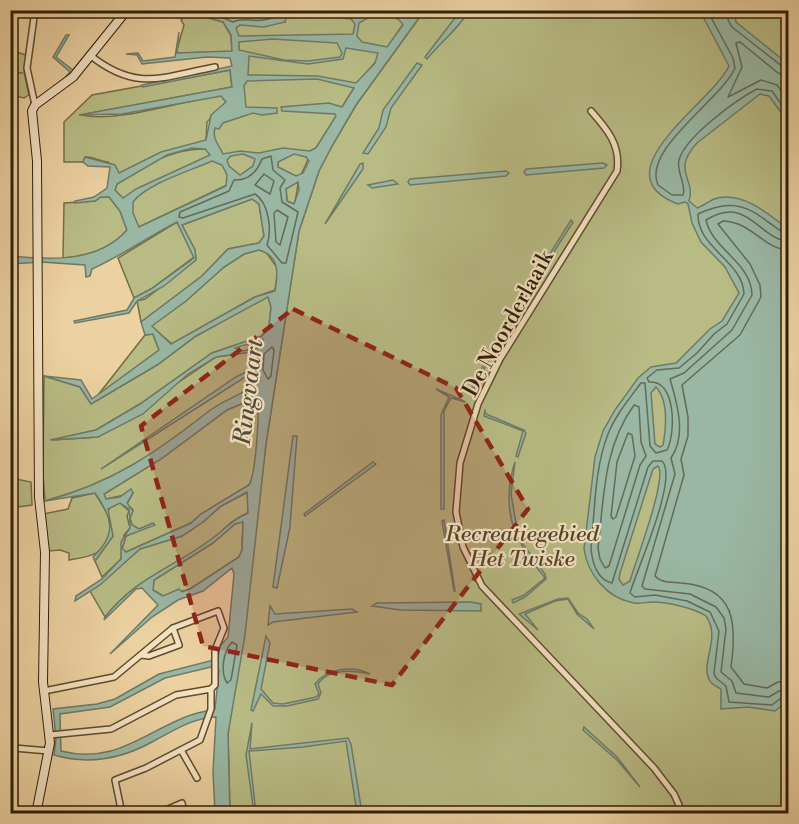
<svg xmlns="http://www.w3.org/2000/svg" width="799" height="824" font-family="'Libre Bodoni',serif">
  <rect width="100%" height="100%" fill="#ecd1a1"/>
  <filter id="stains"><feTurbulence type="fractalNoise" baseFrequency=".00333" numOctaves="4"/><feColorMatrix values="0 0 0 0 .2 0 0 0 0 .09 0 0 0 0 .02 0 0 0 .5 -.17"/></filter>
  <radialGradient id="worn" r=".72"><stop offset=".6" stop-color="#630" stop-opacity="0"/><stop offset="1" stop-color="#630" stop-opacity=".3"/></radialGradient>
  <g fill="#b8bb84" stroke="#746d46" stroke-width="1.5">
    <path d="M 367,11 L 412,11 L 387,48 L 354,88 L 316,148 L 310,151 C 308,163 303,169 299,179 C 297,187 297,196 294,204 L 287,201 L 285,171 L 278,167 L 278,162 L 253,166 L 227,185 L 139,227 L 115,190 L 117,184 C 144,166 172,148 205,149 L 215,127 L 245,107 L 242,52 L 239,50 L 236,28 L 240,25 L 285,22 L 285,18 L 291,15 L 370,16 Z"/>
    <polygon points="424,11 788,11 788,813 230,814 228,734 266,444 299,231 319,171 332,146 356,105"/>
    <polygon points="185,14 195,14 223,22 231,36 232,52 176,53 184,25 181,20"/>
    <polygon points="11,50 26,55 24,72 29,95 24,98 11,95 10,73 23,73 11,72"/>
    <path d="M 230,70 L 232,87 L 81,115 C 120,123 181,100 221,96 L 226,102 L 207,122 L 206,141 L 119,173 L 108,162 C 100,161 91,156 85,157 L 83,162 L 64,162 L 64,122 L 92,95 Z"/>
    <path d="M 101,197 L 109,197 L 120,211 L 127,230 C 111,249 87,256 63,258 L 64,203 L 95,201 Z"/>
    <polygon points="252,199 259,204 264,236 259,243 228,249 202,276 141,322 137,301 145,299 196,260 195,250 182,225"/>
    <polygon points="177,222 194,257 151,289 134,298 118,258"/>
    <polygon points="259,250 266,252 278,269 275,290 255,297 172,344 151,326 186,301 224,267 244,254"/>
    <polygon points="268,296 271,307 269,326 262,336 212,353 140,404 96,430 53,440 98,437 216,357 258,351 260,381 148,456 100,484 45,501 43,475 44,376 80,387 91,404 157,365 196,336"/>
    <polygon points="153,334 159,350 98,395 145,335"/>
    <polygon points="264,339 264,347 243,351 234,348"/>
    <path d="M 248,401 L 258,401 C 260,418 259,469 249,485 L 201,514 L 191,523 L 126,552 L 122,549 L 126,536 L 154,524 L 139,529 L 132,525 L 130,518 L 133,510 L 127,504 L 133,493 L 106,499 L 104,494 L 161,459 L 227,410 Z"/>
    <polygon points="11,478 31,482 32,505 11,508"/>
    <path d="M 248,492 L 248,513 C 229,521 226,529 211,540 C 171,569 137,577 105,617 L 90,591 L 140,549 L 182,536 L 203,522 L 221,506 Z"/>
    <path d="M 95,493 L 107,513 L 111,506 L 120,503 L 129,511 L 127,516 L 130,528 L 124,535 L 121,559 L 102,577 L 95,561 L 113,536 L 108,514 C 108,519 112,528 111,533 C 106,555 87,557 69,560 L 69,553 L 60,550 L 49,551 L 43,514 L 68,509 L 72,498 Z"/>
    <polygon points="243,521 242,550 239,557 190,589 163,596 153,590 154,580 213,543 235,524"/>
  </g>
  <g fill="#99b7a4" stroke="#6f7a66" stroke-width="1.5" fill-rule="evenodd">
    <path d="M 461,10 L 469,11 C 457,30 442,41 427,59 L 425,57 Z"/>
    <polygon points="121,11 71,75 60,83 70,72 53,57 66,35 69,35 56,57 73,70"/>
    <path d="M 184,11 L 424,11 L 356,105 L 332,146 L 319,171 L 299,231 L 266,444 L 245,635 L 228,734 L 230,813 L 215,813 L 213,772 L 216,717 C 192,718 173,731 152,742 C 121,759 88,765 54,755 L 56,738 L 53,709 L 97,704 L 115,699 L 159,674 L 218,659 L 220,646 L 228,637 L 234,574 L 232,568 L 203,591 L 178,600 L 152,617 L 110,654 L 158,605 L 142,588 L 136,589 L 104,620 L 105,617 C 137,577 171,569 210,540 C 226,529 229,521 248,513 L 247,492 L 221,506 L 203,522 L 182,536 L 140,549 L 100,585 L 75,601 L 76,596 L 102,579 L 121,559 L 121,542 L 130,528 L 129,509 L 120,503 L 108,509 L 113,536 L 95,561 L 93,557 C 117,534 113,519 95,493 L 45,501 C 114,482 154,454 209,411 C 225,399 245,394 260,381 L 258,373 L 253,372 L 101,469 L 236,377 L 258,366 L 258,351 L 216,357 L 188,374 L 143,414 L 98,437 L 50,440 L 96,430 L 140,404 L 212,353 L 262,336 L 269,326 L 271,307 L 268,297 L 196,336 L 157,365 L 91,404 L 80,387 L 44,376 L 81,380 L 92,399 L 159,350 L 153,334 L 145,335 L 141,322 L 202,276 L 228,249 L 259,243 L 264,236 L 259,204 L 252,199 L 182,225 L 195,250 L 196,260 L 164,286 L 137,301 L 129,313 L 75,323 L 74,321 L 127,310 L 134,298 L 151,289 L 194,258 L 177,222 C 148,237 121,256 92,269 L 90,276 L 86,277 L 85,265 L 41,262 L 11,264 L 11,256 C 50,260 98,263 127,230 L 120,211 L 109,197 L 101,197 L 95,201 L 75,203 L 75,201 L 94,197 L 107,188 L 110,167 L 88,166 L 83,162 L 85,157 L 115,165 L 119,173 L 161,152 L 206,140 L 211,115 L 226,102 L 221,96 L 122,114 L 79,115 L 232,87 L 230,70 L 143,87 L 142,85 L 232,66 L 230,58 L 207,57 L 142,64 L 137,55 L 126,54 L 138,53 L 143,61 L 175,57 L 179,32 L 177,53 L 232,51 L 231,35 L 223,22 L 195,14 L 185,14 L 181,20 ZM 312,14 L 351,19 L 355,24 L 353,34 L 239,36 L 236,28 L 240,25 L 264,27 L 285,22 L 286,18 ZM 371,16 C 383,16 397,13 403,25 L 387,47 L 362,42 L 357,36 L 359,23 ZM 272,39 L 337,43 L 342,53 L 340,57 L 308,61 L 284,60 L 239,50 L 239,42 ZM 346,48 L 378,53 L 375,63 L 356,83 L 318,76 L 248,75 L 249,56 L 308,64 L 343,59 ZM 317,79 L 354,88 L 342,107 L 329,103 L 281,107 L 282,111 L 335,114 L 336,116 L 316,148 L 310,151 L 283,148 L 259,153 L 240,151 L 223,154 C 219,144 212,140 215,128 L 219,129 L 223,123 L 253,113 L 262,115 L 277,113 L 277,108 L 246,107 L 244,86 L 247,81 ZM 192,148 L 205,149 L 210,155 L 136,189 L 123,198 L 115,190 L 117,184 L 167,155 ZM 243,154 L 255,159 L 253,166 L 240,175 L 229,166 L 227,160 L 231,156 ZM 294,154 L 306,157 L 309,161 L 303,173 L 296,176 L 278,167 L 278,162 ZM 212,161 L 222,165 L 227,175 L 226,186 L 139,227 L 133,213 L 133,202 C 148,183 190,171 212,161 ZM 298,182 L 299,190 L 294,204 L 287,201 L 286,189 ZM 259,250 C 280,256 278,274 275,291 L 255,297 L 171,344 L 152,326 L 186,301 L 224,267 L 244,254 ZM 263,339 L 263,347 L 243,351 L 235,348 ZM 248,401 L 258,401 C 259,414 256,474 249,485 L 201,514 L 191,523 L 126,552 L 122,548 L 126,536 L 155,525 L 153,523 L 139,529 L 132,525 L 130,518 L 133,511 L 127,503 L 133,493 L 131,489 L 120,497 L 106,499 L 104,494 L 161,459 L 227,410 ZM 243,522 L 242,550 L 239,557 L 190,589 L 182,592 L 179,589 L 163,596 L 153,590 L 154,580 L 213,543 L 235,524 ZM 211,667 L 219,670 L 215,709 C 204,712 193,713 183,718 C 140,736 112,764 61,751 L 60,714 L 110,707 L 165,678 Z"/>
    <path d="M 700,11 L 734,11 L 736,22 L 788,64 L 788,122 L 769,96 L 760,94 L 697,143 C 671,171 696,178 689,201 L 697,208 C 703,206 708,202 714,199 C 741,190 769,214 788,229 L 788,704 L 784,704 L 775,711 L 748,707 L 721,709 L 721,689 C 718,687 712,685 710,681 C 699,663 722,639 706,616 C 694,608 667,602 653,602 C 647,602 640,604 634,603 C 607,598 588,575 584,549 L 595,457 L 603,431 L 615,410 L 638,378 L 651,367 L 676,363 L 710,329 L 722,321 L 739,293 L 725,267 L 701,242 L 692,223 L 688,204 L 685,202 L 678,204 C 597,173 712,103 729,66 ZM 656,387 C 669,401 666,428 663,445 L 660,447 L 655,444 L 651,393 ZM 658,466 C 668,477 635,563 630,581 L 623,585 L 619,579 L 620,573 L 653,469 Z"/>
    <polygon points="417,63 422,65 391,108 386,127 368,154 363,153 379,128 383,110"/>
    <polygon points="363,163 363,169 325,224 360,164"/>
    <polygon points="603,163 607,165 604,168 526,175 524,172 526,169"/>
    <polygon points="506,171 509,173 506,176 410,185 408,182 410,179"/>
    <polygon points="393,180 398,184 372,188 368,185"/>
    <polygon points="571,220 573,222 504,330 503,329"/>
    <polygon points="497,339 499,340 472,392 469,393"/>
    <polygon points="436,389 466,402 451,398 444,411 444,509 441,509 441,415 449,397"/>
    <polygon points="485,411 486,414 524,430 526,433 518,457 516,456 523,431 484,416"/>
    <polygon points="293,436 297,436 290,527 277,588 273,587"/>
    <polygon points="373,462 376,464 305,516 304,514"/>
    <path d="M 515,462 L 511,494 L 518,534 L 516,535 C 507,511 507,486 515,462 Z"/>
    <polygon points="444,520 455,591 454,591 442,521"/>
    <polygon points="520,540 545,574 546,579 525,597 513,603 512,600 524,595 545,578 524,551"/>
    <polygon points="568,598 578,613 587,619 594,629 577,614 568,599 555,601 525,614 538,630 519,614 558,599"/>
    <polygon points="470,602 481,604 481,611 401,610 372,606 377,603"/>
    <polygon points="270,606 275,614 352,609 357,612 273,622 268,625"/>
    <path d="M 266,636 L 270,643 L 261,689 L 273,703 L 283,704 L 316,697 L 319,694 L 315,684 C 326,668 354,665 370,674 C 354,670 328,668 318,684 L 321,693 L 318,699 L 287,706 L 273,706 L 261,694 L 253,711 L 251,710 Z"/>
    <polygon points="252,723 250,749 348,738 351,744 362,813 357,813 346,741 303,747 249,751 256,813 254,813 246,755"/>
    <polygon points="584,727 617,757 640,787 617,760 583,730"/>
  </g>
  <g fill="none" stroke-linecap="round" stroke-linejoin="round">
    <g stroke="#646b56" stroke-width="1.5">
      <path d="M 205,10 L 233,22 C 243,17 253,22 263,20 C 273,19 278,15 286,10"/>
      <path d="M 707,10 L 733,58 L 735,68 C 721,100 642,149 658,185 L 672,195 L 683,195 C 687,186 676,172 679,160 C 685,137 736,100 757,89 L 772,91 L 788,114"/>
      <polyline points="728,10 728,20 732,27 783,67 788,68"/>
      <polyline points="788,76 778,73 740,42 736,43 742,67 728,97 761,80 777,85 788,100"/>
      <path d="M 271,156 L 273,170 L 285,180 L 280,188 L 282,202 L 298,212 L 286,263 L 282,263 L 267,245 C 272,230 269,203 255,194 L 183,218 L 179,217 L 180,212 L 229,191 L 234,180 C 249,181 257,172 262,159 Z"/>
      <polygon points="264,174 274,181 270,194 255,185"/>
      <polygon points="277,210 288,217 280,245 276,242 274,213"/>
      <path d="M 788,234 C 781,233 775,226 768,222 C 744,202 725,201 698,214 C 697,248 743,261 744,294 L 727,324 L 714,334 L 697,353 L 679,368 L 657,370 L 647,378 L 649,382 C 676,379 676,433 667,450 L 656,453 L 650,446 L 645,383 L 641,383 C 629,399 615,416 608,434 C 594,470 595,511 591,548 C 592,562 597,580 612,583 L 648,467 L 653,461 L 662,461 C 679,478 636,571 630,593 L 635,597 L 655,595 L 687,601 L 710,612 L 719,631 L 714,673 L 716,678 L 726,686 L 729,702 L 772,705 L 781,698 L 788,698"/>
      <path d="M 788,241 C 758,239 748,194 706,220 C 712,249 752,263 752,295 L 732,330 L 684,373 L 670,379 C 677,403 687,435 671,458 L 675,474 L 642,586 L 645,589 L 690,594 L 716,607 L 724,618 L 726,629 L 721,672 L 732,681 L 736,693 L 769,697 L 779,691 L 788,690"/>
      <path d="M 788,250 C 764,249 752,222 723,221 L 718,224 L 750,264 L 760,285 L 761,297 L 740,335 L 682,385 L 688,417 L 688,436 L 681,459 L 684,475 L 655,576 C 661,583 672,582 681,583 C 736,587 737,624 731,667 L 744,684 L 767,688 L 778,682 L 788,681"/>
      <polygon points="272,347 274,350 271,376 268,379 263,370 264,354"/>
      <path d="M 634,405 L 639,407 L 641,442 L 646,456 L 640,465 L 609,566 L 605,568 L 600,559 L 598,548 C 604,498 603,448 634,405 Z"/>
      <polygon points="628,433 632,435 635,456 616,517 613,519 611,516 617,462"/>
      <path d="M 232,642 L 237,645 L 231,680 L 227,683 C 220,672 223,652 232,642 Z"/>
    </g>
    <defs>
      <g id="street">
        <polyline points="35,10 27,68 35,105"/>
        <path d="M 91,56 C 137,92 162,77 215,67"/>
        <path d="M 591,111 C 607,129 621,145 617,171 L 500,359 L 478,404 L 460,463 L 456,512 L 463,547 L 482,586 L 654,768 L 674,794 L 683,814"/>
        <polyline points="141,655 149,656 179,645 173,628"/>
        <polyline points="44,691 114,677 173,628 218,611 224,628 215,650 215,685 211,689"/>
        <polyline points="50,735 111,729 176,695 211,689 211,709 200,740 146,768 115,780 122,814"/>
        <polyline points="181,750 197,778"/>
        <polyline points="10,762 13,763 14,748 49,751"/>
        <polyline points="157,814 182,803 184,814"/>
      </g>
      <polyline id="secondary" points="36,814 50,743 43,682 45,552 39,497 37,161 32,111 35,105 73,77 127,10"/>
    </defs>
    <use href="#street" stroke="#5f4c2e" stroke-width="8"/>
    <use href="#secondary" stroke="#301f08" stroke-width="10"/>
    <use href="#street" stroke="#f3e1c2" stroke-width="5"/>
    <use href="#secondary" stroke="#f3e1c2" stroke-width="8"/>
  </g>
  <path fill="#8f2418" fill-opacity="0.2" stroke="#8f2418" stroke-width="4.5" stroke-dasharray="12 8" stroke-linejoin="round" d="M 293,309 L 456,388 L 528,509 L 392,685 L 203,646 L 141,426 Z"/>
  <g text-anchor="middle" stroke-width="4.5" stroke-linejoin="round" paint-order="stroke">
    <g font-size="22" fill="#301f08" stroke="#f3e1c2">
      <text transform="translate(507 323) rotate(-61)" y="8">De Noorderlaaik</text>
    </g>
    <g font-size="22" font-style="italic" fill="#524627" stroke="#f3e1c2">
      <text x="522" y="541">Recreatiegebied<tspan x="522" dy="25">Het Twiske</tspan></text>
    </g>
    <g font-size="24" font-style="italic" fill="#504d37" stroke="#f3e1c2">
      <text transform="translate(248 392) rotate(-83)" y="8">Ringvaart</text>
    </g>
  </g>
  <rect width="799" height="824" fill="none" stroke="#ecd1a1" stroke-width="36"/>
  <rect x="12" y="12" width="775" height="800" fill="none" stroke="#301f08" stroke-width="3"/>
  <rect x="18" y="18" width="763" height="788" fill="none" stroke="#301f08" stroke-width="1.5"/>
  <rect width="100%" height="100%" filter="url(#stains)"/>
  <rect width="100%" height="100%" fill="url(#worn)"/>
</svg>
